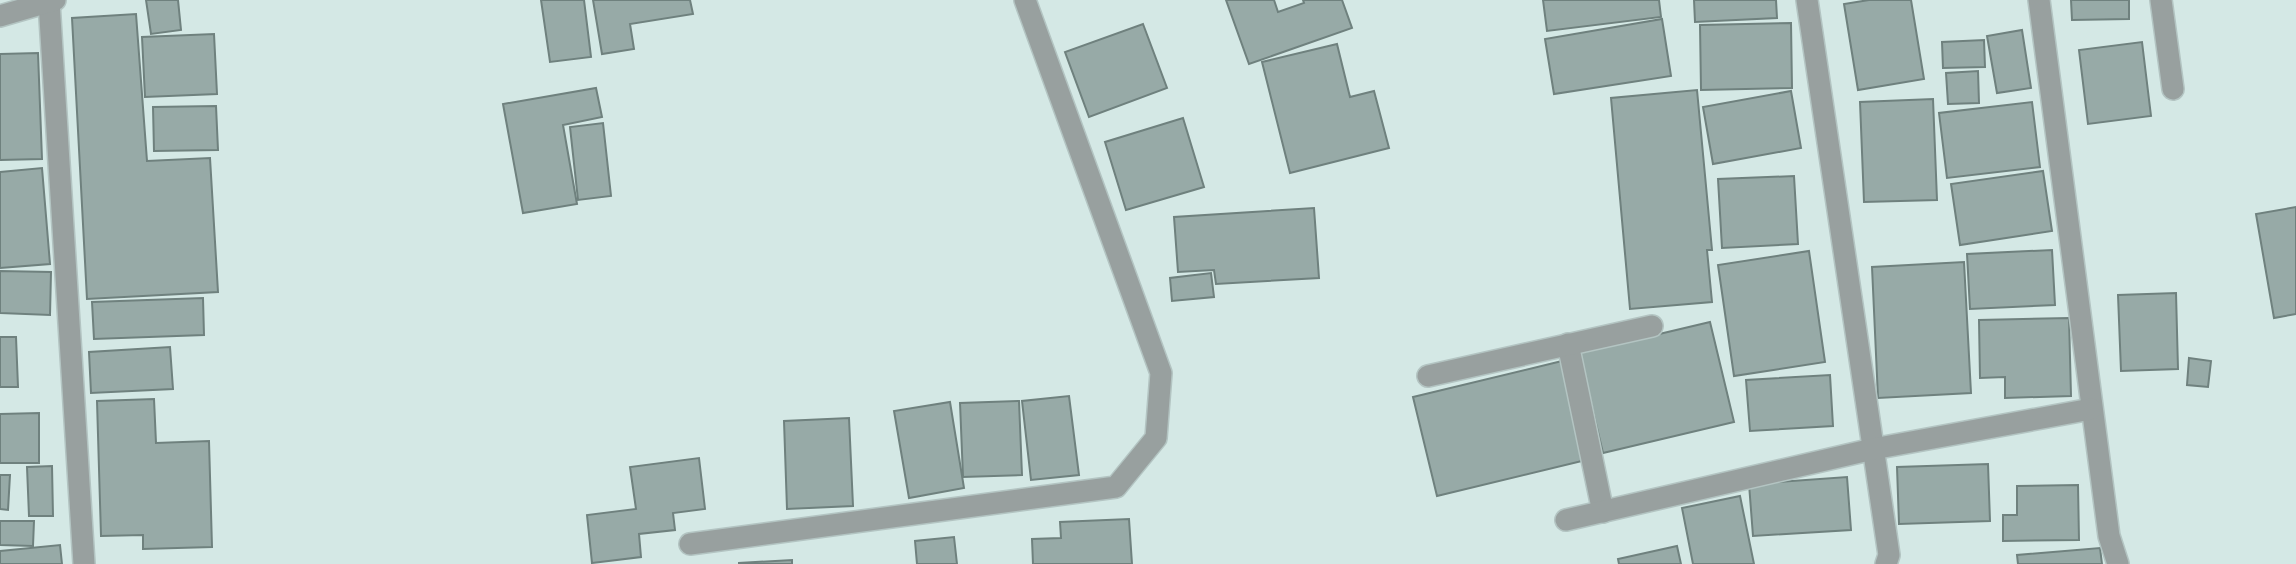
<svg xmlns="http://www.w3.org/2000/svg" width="2296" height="564" font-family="Mulish,sans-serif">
  <rect width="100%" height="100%" fill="#d4e8e5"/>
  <g fill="#97aaa7" stroke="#6f817e" stroke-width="2">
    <polygon points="146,0 178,0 181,30 151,34"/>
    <polygon points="541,0 584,0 591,57 550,62"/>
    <polygon points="593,0 690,0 693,14 630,24 634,49 602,54"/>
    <polygon points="1226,0 1274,0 1278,12 1304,3 1303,0 1342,0 1352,28 1249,64"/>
    <polygon points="1543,0 1659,0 1661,17 1547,31"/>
    <polygon points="1694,0 1776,0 1777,18 1695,22"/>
    <polygon points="1869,0 1911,0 1924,79 1858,90 1844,4"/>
    <polygon points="2071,0 2129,0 2129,19 2072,20"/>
    <polygon points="136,14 147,161 210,158 218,292 87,299 72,18"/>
    <polygon points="1662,19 1671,76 1554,94 1545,39"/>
    <polygon points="1791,23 1792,88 1701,90 1700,25"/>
    <polygon points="1143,24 1167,88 1089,117 1065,52"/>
    <polygon points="2022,30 2031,88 1997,93 1987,36"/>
    <polygon points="214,34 217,94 145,97 142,37"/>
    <polygon points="1984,40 1985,67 1943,68 1942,42"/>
    <polygon points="2142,42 2151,116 2088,124 2079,50"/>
    <polygon points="1337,44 1350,97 1374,91 1389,148 1290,173 1262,62"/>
    <polygon points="38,53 42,159 0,160 0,54"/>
    <polygon points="1978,71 1979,103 1948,104 1946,73"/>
    <polygon points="596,88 602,117 563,125 577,204 523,213 503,104"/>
    <polygon points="1697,90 1712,250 1707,250 1712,302 1630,309 1611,98"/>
    <polygon points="1791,91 1801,148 1713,164 1703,107"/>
    <polygon points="1933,99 1937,200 1864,202 1860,102"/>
    <polygon points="2032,102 2040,167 1947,178 1939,113"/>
    <polygon points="216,106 218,150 154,151 153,107"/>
    <polygon points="1183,118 1204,187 1126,210 1105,142"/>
    <polygon points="603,123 611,196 578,200 570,127"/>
    <polygon points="42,168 50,264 0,268 0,172"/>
    <polygon points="2043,171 2052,231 1960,245 1951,184"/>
    <polygon points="1794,176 1798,244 1722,248 1718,179"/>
    <polygon points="2296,207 2296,314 2274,318 2256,214"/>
    <polygon points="1314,208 1319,278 1216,284 1214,270 1178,272 1174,217"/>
    <polygon points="2052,250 2055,305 1970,309 1967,254"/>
    <polygon points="1809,251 1825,362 1734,376 1718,265"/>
    <polygon points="1964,262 1971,393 1878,398 1872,267"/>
    <polygon points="0,271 51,272 50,315 0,313"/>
    <polygon points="1211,273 1214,297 1172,301 1170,278"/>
    <polygon points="2176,293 2178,369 2121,371 2118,295"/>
    <polygon points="203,298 204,335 94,339 92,302"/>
    <polygon points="2069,318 2071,396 2005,398 2005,377 1980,378 1979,320"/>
    <polygon points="1710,322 1734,422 1603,453 1579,353"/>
    <polygon points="0,337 16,337 18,387 0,387"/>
    <polygon points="170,347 173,389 91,393 89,352"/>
    <polygon points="2189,358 2211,361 2208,387 2187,385"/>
    <polygon points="1562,361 1586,460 1437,496 1413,397"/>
    <polygon points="1830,375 1833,426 1750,431 1746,380"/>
    <polygon points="1069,396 1079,475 1031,480 1022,401"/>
    <polygon points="154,399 156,443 209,441 212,547 143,549 143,535 101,536 97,401"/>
    <polygon points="1019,401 1022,475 963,477 960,403"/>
    <polygon points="950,402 964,488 909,498 894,411"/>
    <polygon points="39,413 39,463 0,463 0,414"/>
    <polygon points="849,418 853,506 787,509 784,421"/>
    <polygon points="699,458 705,509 673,513 675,530 639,534 641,557 592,563 587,515 636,509 630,467"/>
    <polygon points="1988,464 1990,521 1899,524 1897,467"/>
    <polygon points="52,466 53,516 29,516 27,467"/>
    <polygon points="0,475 10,475 8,510 0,509"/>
    <polygon points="1847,477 1851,530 1753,536 1749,484"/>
    <polygon points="2078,485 2079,540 2003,541 2003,515 2017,515 2017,486"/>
    <polygon points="1740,496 1754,564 1693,564 1682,508"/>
    <polygon points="1129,519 1132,564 1033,564 1032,539 1061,538 1060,522"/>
    <polygon points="0,521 34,521 33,546 0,545"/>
    <polygon points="954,537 957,564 917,564 915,541"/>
    <polygon points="60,545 62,564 0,564 0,551"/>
    <polygon points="1677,546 1681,564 1619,564 1618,559"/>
    <polygon points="2100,548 2102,564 2018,564 2017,555"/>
    <polygon points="792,560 792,564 739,564 739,563"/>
  </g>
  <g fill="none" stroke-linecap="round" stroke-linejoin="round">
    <defs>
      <g id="minor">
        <polyline points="1807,0 1889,555 1886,564"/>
        <polyline points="2039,0 2109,536 2118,564"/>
        <polyline points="2161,0 2173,89"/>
        <polyline points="49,2 84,564"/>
        <polyline points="0,16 55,0"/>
        <polyline points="1568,344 1603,512"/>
        <polyline points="1428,376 1652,326"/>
        <polyline points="1566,520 1873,449 2091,409"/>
        <polyline points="690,544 1116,487 1156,438 1161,373 1025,0"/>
      </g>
    </defs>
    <use href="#minor" stroke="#b3c4c2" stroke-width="24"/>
    <use href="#minor" stroke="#98a09f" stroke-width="21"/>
  </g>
</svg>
